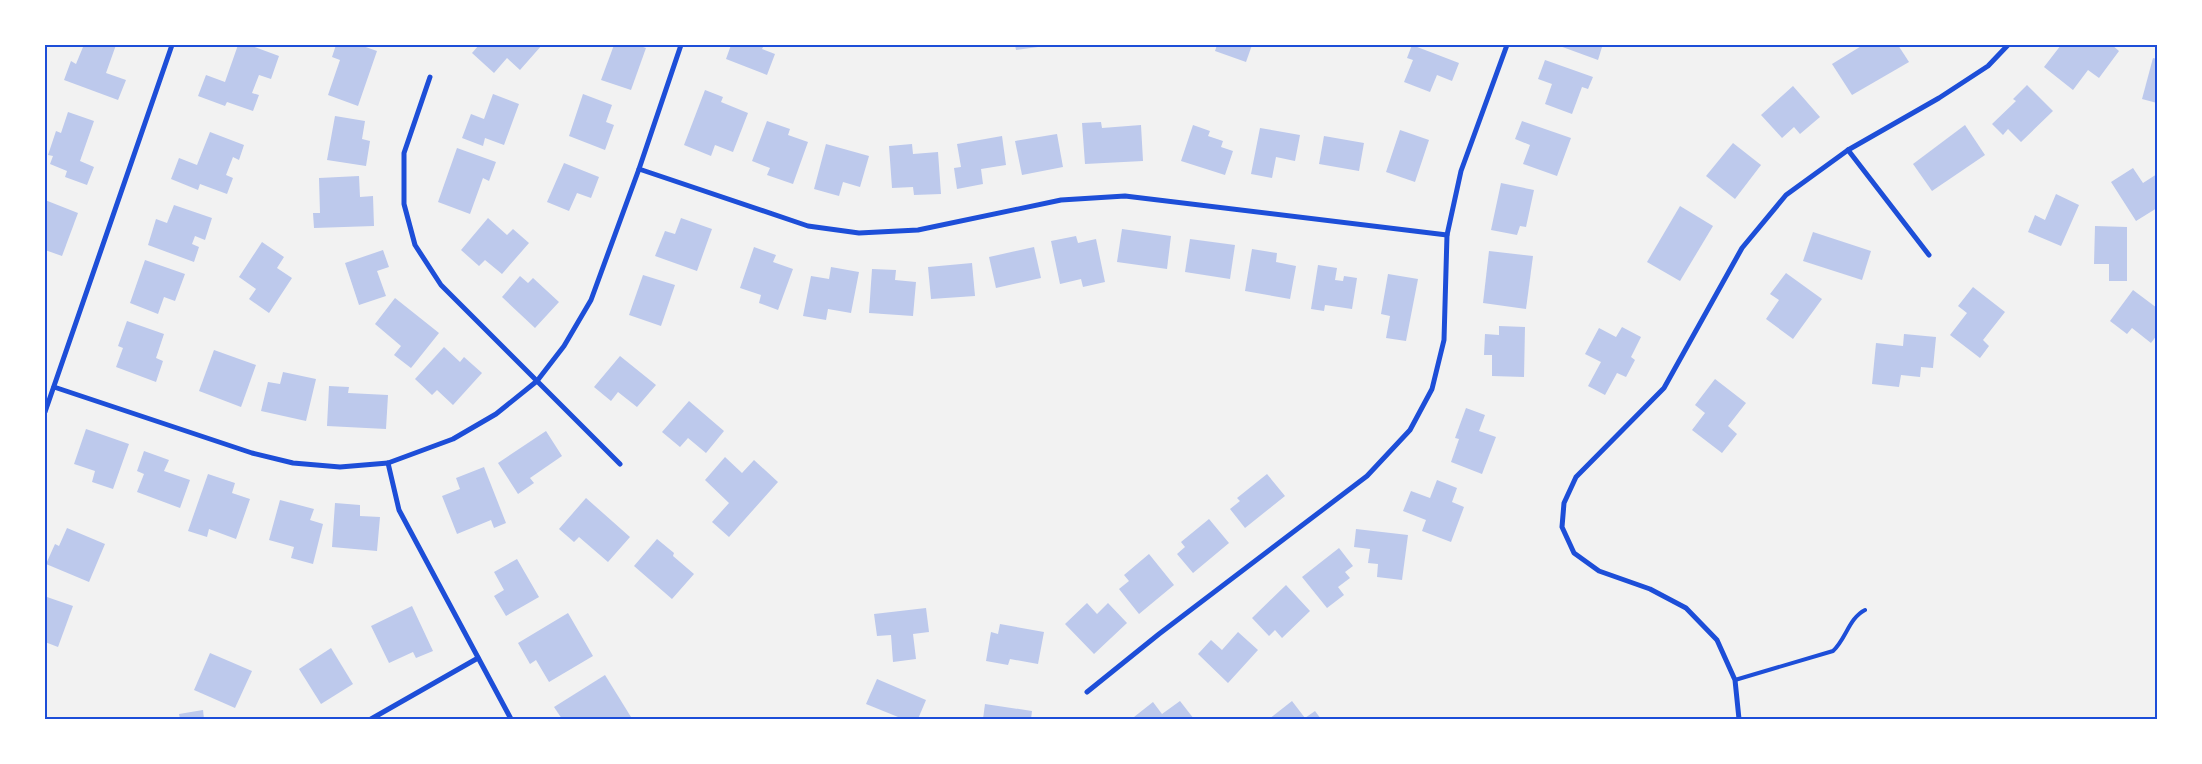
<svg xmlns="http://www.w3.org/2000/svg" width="2202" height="764" font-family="'PT Sans Narrow',sans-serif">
  <rect width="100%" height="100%" fill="#f2f2f2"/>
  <g fill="#bdc9ec">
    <polygon points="77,45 116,45 106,73 126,80 118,100 64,80 71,61 76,64 83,47"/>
    <polygon points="238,45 249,45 279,56 271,79 259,75 252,93 259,95 253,111 227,102 225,106 198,96 206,75 225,82"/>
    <polygon points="336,45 360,45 377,51 358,106 328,95 340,60 332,57"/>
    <polygon points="479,45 542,45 520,70 507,58 494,73 472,53"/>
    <polygon points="614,45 637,45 646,48 631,90 601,80"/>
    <polygon points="731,45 764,45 762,49 775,54 767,75 726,59"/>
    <polygon points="1015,45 1038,45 1038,47 1016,50"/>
    <polygon points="1217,45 1252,45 1246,62 1215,51"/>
    <polygon points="1412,45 1459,63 1452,81 1437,75 1430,92 1404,82 1413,60 1407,58"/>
    <polygon points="1557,45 1597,45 1602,47 1598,60"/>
    <polygon points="1863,45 1898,45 1909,62 1852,95 1832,64"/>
    <polygon points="2061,45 2112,45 2119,51 2099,78 2088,70 2073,90 2044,67"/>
    <polygon points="2153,58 2157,59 2157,103 2142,99"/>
    <polygon points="1545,60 1593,77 1588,89 1582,87 1572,114 1545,104 1552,84 1538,79"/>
    <polygon points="2027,85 2053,111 2021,142 2008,129 2003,135 1992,124 2016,101 2013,99"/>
    <polygon points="1793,86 1820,117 1800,134 1794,127 1782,138 1761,115"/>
    <polygon points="705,90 723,97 721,102 748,113 733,152 715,145 711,156 684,145"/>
    <polygon points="493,94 519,104 504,145 485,138 483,146 462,138 471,114 484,119"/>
    <polygon points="583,94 612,105 606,122 614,125 605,150 569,136"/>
    <polygon points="68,112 94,121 80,161 94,167 87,185 65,177 67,171 50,164 53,156 48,155 56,131 61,133"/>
    <polygon points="335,116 365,121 362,139 370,141 366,166 327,160"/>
    <polygon points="767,121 790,129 788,135 808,142 793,184 767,175 770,168 752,161"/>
    <polygon points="1522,121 1571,138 1557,176 1523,164 1530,145 1515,139"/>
    <polygon points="1101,122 1102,128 1141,125 1143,161 1085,164 1082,123"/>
    <polygon points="1193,125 1210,131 1208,136 1223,141 1221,147 1233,151 1225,175 1181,161"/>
    <polygon points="1965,125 1985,155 1932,191 1913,164"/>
    <polygon points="1260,128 1300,135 1295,161 1276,157 1272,178 1251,174"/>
    <polygon points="1400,130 1429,140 1415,182 1386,172"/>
    <polygon points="210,132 244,145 239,160 233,157 226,175 233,178 227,194 200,184 198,190 171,179 179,158 197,165"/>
    <polygon points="1057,134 1063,167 1022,175 1015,141"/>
    <polygon points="1002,136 1006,165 981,169 983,184 957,189 954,168 961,167 957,144"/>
    <polygon points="1324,136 1364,143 1359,171 1319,164"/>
    <polygon points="1733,143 1761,165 1735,199 1706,176"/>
    <polygon points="826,144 869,156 860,187 843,182 839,196 814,189"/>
    <polygon points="912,144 913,154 938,152 941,194 914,195 913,187 892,188 889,146"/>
    <polygon points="457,148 496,162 489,181 483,178 470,214 438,202"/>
    <polygon points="564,163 599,177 591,198 577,193 569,211 547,202"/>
    <polygon points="2133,168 2143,183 2157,174 2157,208 2136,221 2111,182"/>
    <polygon points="359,176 360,197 373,196 374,226 314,228 313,213 320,213 319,178"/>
    <polygon points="1501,183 1534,190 1526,227 1520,226 1517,235 1491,230"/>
    <polygon points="2056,194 2079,205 2061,246 2028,232 2035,215 2045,220"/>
    <polygon points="45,200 78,213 62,256 45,250"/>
    <polygon points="174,205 212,218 205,240 195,236 192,244 199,247 194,262 148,245 156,219 167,223"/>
    <polygon points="1680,206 1713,226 1680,281 1647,262"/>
    <polygon points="488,218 507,235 513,229 529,243 502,274 485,260 479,266 461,250"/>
    <polygon points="681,218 712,229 697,271 655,256 665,231 675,234"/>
    <polygon points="2095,226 2127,227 2127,281 2109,281 2109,264 2094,264"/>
    <polygon points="1122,229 1171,236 1167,269 1117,262"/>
    <polygon points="1813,232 1871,251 1862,280 1803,261"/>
    <polygon points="1076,236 1078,243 1096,239 1105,282 1083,287 1081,279 1060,284 1051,241"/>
    <polygon points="1190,239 1235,245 1230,279 1185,272"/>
    <polygon points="262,242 284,257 277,268 292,278 269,313 249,299 256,289 239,277"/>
    <polygon points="754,247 776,255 773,262 793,269 778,310 759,303 761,295 740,288"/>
    <polygon points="1034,247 1041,278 996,288 989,257"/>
    <polygon points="1252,249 1277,253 1276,262 1296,266 1290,299 1245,291"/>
    <polygon points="383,250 389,267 377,271 386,296 359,305 345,263"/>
    <polygon points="1489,251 1533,256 1526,309 1483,303"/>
    <polygon points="145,260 185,274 175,301 164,297 158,314 130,303"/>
    <polygon points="972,263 975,296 931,299 928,267"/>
    <polygon points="1318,265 1337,268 1335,280 1343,281 1344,276 1357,278 1352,309 1325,305 1324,311 1311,309"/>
    <polygon points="831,267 859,272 851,313 828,309 826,320 803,316 811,276 829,279"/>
    <polygon points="872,269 896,270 895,280 916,282 913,316 869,313"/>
    <polygon points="1786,273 1822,299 1793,339 1766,319 1779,300 1770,294"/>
    <polygon points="1388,274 1418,279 1406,341 1386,338 1390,316 1381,314"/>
    <polygon points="643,275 675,285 661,326 629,315"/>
    <polygon points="520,276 528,283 533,278 559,302 535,328 502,297"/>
    <polygon points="1973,287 2005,312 1983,340 1989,346 1980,358 1950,335 1967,313 1958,306"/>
    <polygon points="2133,290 2157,308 2157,335 2151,343 2132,328 2127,334 2110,321"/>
    <polygon points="395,298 439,333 411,368 394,355 401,346 375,324"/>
    <polygon points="127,321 164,334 156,358 163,361 156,382 116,367 123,348 118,346"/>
    <polygon points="1499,326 1525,327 1524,377 1492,376 1492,355 1484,355 1485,334 1499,335"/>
    <polygon points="1622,327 1641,337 1631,357 1635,360 1626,377 1617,373 1605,395 1588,386 1601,362 1585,354 1599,328 1616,337"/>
    <polygon points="1904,334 1936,337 1933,368 1921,367 1920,377 1901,375 1899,387 1872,384 1876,343 1903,346"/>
    <polygon points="444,347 460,362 464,357 482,373 453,405 437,390 432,395 415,379"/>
    <polygon points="214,350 256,365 241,407 199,391"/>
    <polygon points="620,356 656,385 637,407 618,392 611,401 594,387"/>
    <polygon points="283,372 316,379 306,421 261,411 268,382 280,384"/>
    <polygon points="1715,379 1746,403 1728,426 1737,434 1722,453 1692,430 1705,413 1695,405"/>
    <polygon points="329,386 349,387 348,393 388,395 386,429 327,426"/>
    <polygon points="689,401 724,431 706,453 688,438 680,447 662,432"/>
    <polygon points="1466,408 1485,415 1479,431 1496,437 1482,474 1451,462 1459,439 1455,438"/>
    <polygon points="86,429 129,444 113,489 92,482 95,471 74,464"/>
    <polygon points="546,431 562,456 530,478 534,483 518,494 498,463"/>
    <polygon points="144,451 169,460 164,471 190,480 180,508 137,492 144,474 137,471"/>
    <polygon points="725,457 742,473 754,460 778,482 729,537 712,522 729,503 705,480"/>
    <polygon points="484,467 506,523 494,528 491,520 457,534 442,496 460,489 456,478"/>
    <polygon points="208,474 235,483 232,493 250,499 236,539 209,529 207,537 188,531"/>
    <polygon points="1267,474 1285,496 1245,528 1230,509 1240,501 1237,498"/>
    <polygon points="1437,480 1457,488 1452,502 1464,507 1451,542 1422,531 1426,520 1403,511 1411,491 1430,498"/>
    <polygon points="586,498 630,537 608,562 579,537 574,542 559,529"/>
    <polygon points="280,500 314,509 310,520 323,524 313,564 291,558 294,547 269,540"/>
    <polygon points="335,503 360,505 360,516 380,517 377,551 332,547"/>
    <polygon points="1209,519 1229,543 1193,573 1177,554 1185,547 1181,542"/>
    <polygon points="67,528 105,544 89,582 46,564 55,544 59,546"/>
    <polygon points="1356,529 1408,535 1402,580 1377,577 1378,564 1368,563 1370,549 1354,547"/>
    <polygon points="657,539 674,553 673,556 694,574 672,599 634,566"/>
    <polygon points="1339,548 1353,566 1345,572 1350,578 1338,587 1344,595 1327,608 1302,577"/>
    <polygon points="1149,554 1174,585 1139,614 1119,589 1129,581 1124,575"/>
    <polygon points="517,559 539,597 506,616 494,596 504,590 494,572"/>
    <polygon points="1286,585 1310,611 1282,638 1275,630 1269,636 1252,618"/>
    <polygon points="47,597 73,606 58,647 45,642 45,604"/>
    <polygon points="1087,603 1097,614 1108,603 1127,623 1094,654 1065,624"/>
    <polygon points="412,606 433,651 416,658 413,652 389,663 371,626"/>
    <polygon points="926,608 929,632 913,634 916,659 893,662 891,635 877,636 874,614"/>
    <polygon points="568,613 593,656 549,682 536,660 530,664 518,643"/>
    <polygon points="1000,624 1044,632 1038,664 1010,659 1008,665 986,661 991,632 998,634"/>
    <polygon points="1238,632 1258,650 1228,683 1198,654 1211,640 1222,650"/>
    <polygon points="331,648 353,684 321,704 299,669"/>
    <polygon points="210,653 252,671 235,708 194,690"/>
    <polygon points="605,675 631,717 629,719 562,719 554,707"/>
    <polygon points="877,679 926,700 918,719 903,719 866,704"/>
    <polygon points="1180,701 1194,719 1136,719 1134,717 1153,702 1162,714"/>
    <polygon points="1292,701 1305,718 1315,711 1321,719 1269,719"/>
    <polygon points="985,704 1032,711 1031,719 983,719"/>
    <polygon points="203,710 204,719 180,719 179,714"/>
  </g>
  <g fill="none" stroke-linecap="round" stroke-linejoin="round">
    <path stroke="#1d4ed8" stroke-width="4" d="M 1735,680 L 1833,651 C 1846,639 1849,618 1865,610"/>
    <g stroke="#1d4ed8" stroke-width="5">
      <polyline points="430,77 404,153 404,204 415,245 441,285 620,464"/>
      <polyline points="1848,150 1929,255"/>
      <polyline points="639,169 808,226 859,233 918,230 1061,200 1125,196 1447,235"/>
      <polyline points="54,387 252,453 293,463 340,467 388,463 453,439 496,414 537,381 564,346 591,300 639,169 681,45"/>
      <polyline points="45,412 172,45"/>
      <polyline points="388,463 399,510 511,719"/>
      <polyline points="1087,692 1159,634 1367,476 1410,430 1432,389 1444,340 1447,235 1461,171 1507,45"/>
      <polyline points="371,719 478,658"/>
      <polyline points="1739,719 1735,680 1717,640 1686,608 1650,589 1599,571 1574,553 1562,527 1564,503 1576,477 1664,388 1742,248 1786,195 1848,150 1939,98 1988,66 2008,45"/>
    </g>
  </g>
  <rect width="2202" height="764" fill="none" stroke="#ffffff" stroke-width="92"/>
  <rect x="46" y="46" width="2110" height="672" fill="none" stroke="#1d4ed8" stroke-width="2"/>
</svg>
